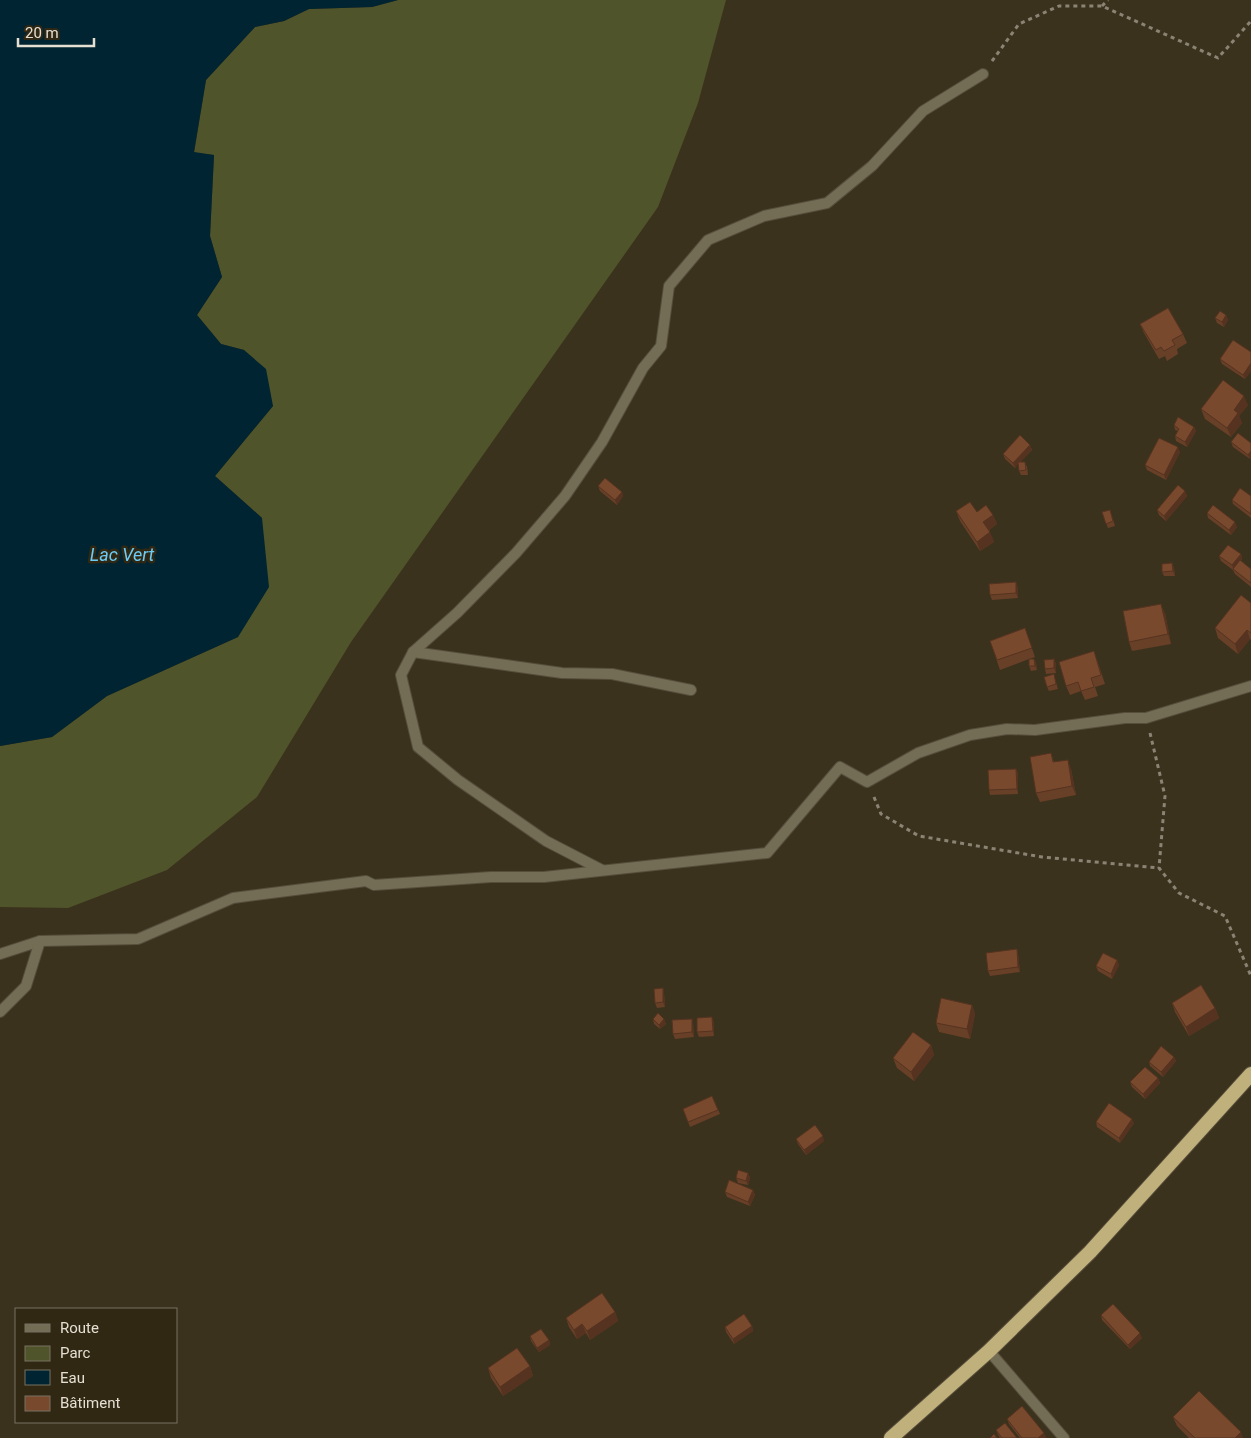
<svg xmlns="http://www.w3.org/2000/svg" width="1251" height="1438" font-family="Roboto,sans-serif">
  <rect width="100%" height="100%" fill="#3b321e"/>
  <polygon fill="#4f542a" points="398,0 726,0 698,103 658,207 351,642 257,797 167,870 68,908 0,907 0,746 52,737 107,696 238,637 262,518 215,476 273,406 244,350 221,344 197,315 222,277 210,236 214,155 194,153 206,80 255,27 284,21 309,9 372,7"/>
  <polygon fill="#002431" points="0,0 398,0 372,7 309,9 284,21 255,27 206,80 194,152 214,155 210,236 222,277 197,315 221,344 244,350 266,369 273,406 215,476 262,518 269,587 238,637 107,696 52,737 0,746"/>
  <g fill="none" stroke-linecap="round" stroke-linejoin="round">
    <defs>
      <g id="minor">
        <polyline points="413,652 562,673 612,674 691,690"/>
        <polyline points="602,870 546,841 458,780 418,747 401,675 413,652 457,613 516,553 565,496 602,442 643,368 661,346 669,286 708,240 764,216 827,203 872,166 923,111 983,74"/>
        <polyline points="0,954 40,941 138,939 233,898 366,881 374,885 491,877 544,877 767,853 840,767 867,782 918,753 970,735 1007,729 1035,730 1125,718 1146,718 1251,686"/>
        <polyline points="0,1012 26,986 40,941"/>
        <polyline points="989,1351 1064,1438"/>
      </g>
      <polyline id="trunk" points="891,1438 989,1351 1090,1252 1251,1074"/>
    </defs>
    <use href="#minor" stroke="#564e3b" stroke-width="12"/>
    <use href="#trunk" stroke="#564e3b" stroke-width="16"/>
    <g stroke="#8b8474" stroke-width="3" stroke-dasharray="4 4" stroke-linecap="butt">
      <polyline points="1102,6 1108,0"/>
      <polyline points="992,61 1019,24 1059,6 1102,6 1218,58 1251,21"/>
      <polyline points="1150,733 1165,796 1159,868 1179,893 1225,916 1251,976"/>
      <polyline points="874,797 881,814 919,836 1042,857 1159,868"/>
    </g>
    <use href="#minor" stroke="#746d56" stroke-width="10"/>
    <use href="#trunk" stroke="#c0b17c" stroke-width="14"/>
  </g>
  <g fill="#683f27">
    <polygon points="1226,315 1228,320 1224,327 1217,323 1215,318"/>
    <polygon points="1140,324 1183,334 1187,343 1177,349 1178,354 1167,361 1165,356 1159,359 1144,333"/>
    <polygon points="1251,352 1251,371 1245,379 1222,364 1220,359"/>
    <polygon points="1248,405 1239,416 1242,423 1231,437 1205,419 1201,409"/>
    <polygon points="1174,425 1194,427 1196,431 1187,447 1176,441 1175,436 1178,431 1175,430"/>
    <polygon points="1231,442 1251,443 1250,459 1233,447"/>
    <polygon points="1030,445 1032,450 1020,462 1027,466 1028,475 1021,475 1019,471 1018,464 1015,468 1005,459 1003,454"/>
    <polygon points="1180,452 1166,480 1147,470 1145,465"/>
    <polygon points="598,486 622,492 623,496 617,505 600,491"/>
    <polygon points="1185,491 1187,496 1166,521 1159,515 1157,510"/>
    <polygon points="1251,496 1251,518 1233,504 1232,500"/>
    <polygon points="1110,510 1115,526 1108,528 1102,512"/>
    <polygon points="956,511 977,512 993,515 997,524 989,530 994,542 980,551 960,521"/>
    <polygon points="1207,513 1237,527 1231,535 1208,518"/>
    <polygon points="1241,554 1242,559 1241,561 1251,569 1251,587 1235,574 1233,570 1221,561 1219,556"/>
    <polygon points="1172,563 1174,568 1175,576 1164,576 1162,572"/>
    <polygon points="1018,587 1018,598 992,600 990,595"/>
    <polygon points="1251,603 1251,640 1250,639 1238,654 1218,638 1215,628"/>
    <polygon points="1165,613 1171,644 1132,651 1129,642"/>
    <polygon points="1025,628 1035,657 1030,659 1034,659 1036,663 1037,670 1031,671 1029,666 1029,659 1000,670 990,641"/>
    <polygon points="1054,659 1056,664 1056,673 1046,674 1045,669"/>
    <polygon points="1097,660 1105,684 1095,687 1098,696 1085,700 1081,691 1070,695 1066,686"/>
    <polygon points="1055,679 1058,689 1049,691 1047,687"/>
    <polygon points="1051,753 1054,762 1071,769 1076,795 1040,802 1036,793"/>
    <polygon points="1016,769 1018,773 1018,794 990,795 989,790"/>
    <polygon points="1018,954 1020,972 990,976 988,971"/>
    <polygon points="1117,960 1119,965 1112,979 1098,971 1096,966"/>
    <polygon points="663,988 664,993 665,1007 657,1008 655,1003"/>
    <polygon points="1172,1003 1215,1008 1219,1018 1189,1036 1175,1012"/>
    <polygon points="972,1005 975,1014 970,1039 939,1032 936,1023"/>
    <polygon points="653,1019 664,1019 666,1024 660,1029 654,1024"/>
    <polygon points="692,1019 693,1023 694,1037 675,1039 673,1034"/>
    <polygon points="714,1022 714,1036 699,1037 697,1032"/>
    <polygon points="931,1045 934,1055 914,1081 897,1068 893,1058"/>
    <polygon points="1174,1057 1176,1061 1163,1077 1150,1066 1149,1062"/>
    <polygon points="1158,1078 1160,1083 1145,1099 1132,1087 1130,1082"/>
    <polygon points="712,1096 720,1114 690,1127 683,1109"/>
    <polygon points="1096,1122 1134,1123 1120,1143 1097,1127"/>
    <polygon points="796,1139 824,1141 806,1155 798,1144"/>
    <polygon points="748,1173 750,1178 748,1185 738,1183 736,1178"/>
    <polygon points="753,1190 755,1195 750,1206 727,1197 725,1192"/>
    <polygon points="615,1312 618,1321 590,1340 586,1333 577,1339 569,1327 566,1318"/>
    <polygon points="1101,1315 1142,1338 1130,1349 1102,1320"/>
    <polygon points="752,1326 753,1331 734,1344 726,1332 725,1327"/>
    <polygon points="530,1336 549,1340 550,1345 539,1352 531,1341"/>
    <polygon points="530,1366 533,1376 503,1396 491,1378 488,1368"/>
    <polygon points="1173,1417 1243,1438 1189,1438 1177,1426"/>
    <polygon points="1007,1419 1046,1437 1045,1438 1020,1438 1009,1424"/>
    <polygon points="996,1430 1017,1438 1000,1438 998,1435"/>
  </g>
  <g fill="#553320">
    <polygon points="1226,315 1228,320 1224,327 1222,322"/>
    <polygon points="1251,363 1251,371 1245,379 1243,375"/>
    <polygon points="1244,396 1248,405 1239,416 1242,423 1231,437 1227,428 1234,410"/>
    <polygon points="1194,427 1196,431 1187,447 1185,442"/>
    <polygon points="1030,445 1032,450 1015,468 1013,463"/>
    <polygon points="1178,447 1180,452 1166,480 1164,475"/>
    <polygon points="1251,451 1251,458 1250,459 1248,455"/>
    <polygon points="1185,491 1187,496 1166,521 1164,516"/>
    <polygon points="622,492 623,496 617,505 615,500"/>
    <polygon points="993,515 997,524 987,531 983,522"/>
    <polygon points="1235,522 1237,527 1231,535 1229,530"/>
    <polygon points="990,532 994,542 980,551 977,542"/>
    <polygon points="1241,554 1242,559 1234,570 1232,565"/>
    <polygon points="1172,563 1174,568 1175,576 1173,571"/>
    <polygon points="1016,582 1018,587 1018,598 1016,593"/>
    <polygon points="1161,604 1165,613 1171,644 1168,634"/>
    <polygon points="1247,630 1250,639 1238,654 1235,644"/>
    <polygon points="1034,659 1036,663 1037,670 1035,666"/>
    <polygon points="1054,659 1056,664 1056,673 1054,668"/>
    <polygon points="1068,760 1071,769 1076,795 1072,786"/>
    <polygon points="1016,769 1018,773 1018,794 1017,789"/>
    <polygon points="1017,949 1018,954 1020,972 1018,967"/>
    <polygon points="1117,960 1119,965 1112,979 1111,974"/>
    <polygon points="663,988 664,993 665,1007 663,1002"/>
    <polygon points="972,1005 975,1014 970,1039 967,1029"/>
    <polygon points="1215,1008 1219,1018 1189,1036 1186,1027"/>
    <polygon points="712,1017 714,1022 714,1036 713,1031"/>
    <polygon points="664,1019 666,1024 660,1029 659,1025"/>
    <polygon points="692,1019 693,1023 694,1037 692,1032"/>
    <polygon points="931,1045 934,1055 914,1081 911,1072"/>
    <polygon points="1174,1057 1176,1061 1163,1077 1161,1072"/>
    <polygon points="1158,1078 1160,1083 1145,1099 1143,1094"/>
    <polygon points="1132,1119 1134,1123 1120,1143 1119,1138"/>
    <polygon points="823,1136 824,1141 806,1155 804,1150"/>
    <polygon points="748,1173 750,1178 748,1185 746,1181"/>
    <polygon points="753,1190 755,1195 750,1206 748,1202"/>
    <polygon points="615,1312 618,1321 590,1340 587,1331"/>
    <polygon points="582,1324 586,1333 577,1339 574,1330"/>
    <polygon points="752,1326 753,1331 734,1344 733,1339"/>
    <polygon points="1140,1333 1142,1338 1130,1349 1128,1345"/>
    <polygon points="549,1340 550,1345 539,1352 537,1348"/>
    <polygon points="530,1366 533,1376 503,1396 500,1387"/>
    <polygon points="1241,1432 1243,1438 1235,1438"/>
    <polygon points="1044,1433 1046,1437 1045,1438 1038,1438"/>
  </g>
  <g fill="#79492d" stroke="#553320">
    <polygon points="1168,308 1183,334 1172,340 1175,345 1164,351 1161,347 1156,350 1140,324"/>
    <polygon points="1220,311 1226,315 1222,322 1215,318"/>
    <polygon points="1233,340 1251,352 1251,363 1243,375 1220,359"/>
    <polygon points="1223,380 1244,396 1234,410 1238,413 1227,428 1201,409"/>
    <polygon points="1178,417 1194,427 1185,442 1175,436 1179,429 1174,425"/>
    <polygon points="1238,433 1251,443 1251,451 1248,455 1231,442"/>
    <polygon points="1020,435 1030,445 1013,463 1003,454"/>
    <polygon points="1159,438 1178,447 1164,475 1145,465"/>
    <polygon points="1018,462 1025,462 1026,470 1019,471"/>
    <polygon points="605,478 622,492 615,500 598,486"/>
    <polygon points="1178,485 1185,491 1164,516 1157,510"/>
    <polygon points="1240,488 1251,496 1251,514 1232,500"/>
    <polygon points="970,502 977,512 986,505 993,515 983,522 990,532 977,542 956,511"/>
    <polygon points="1213,505 1235,522 1229,530 1207,513"/>
    <polygon points="1110,510 1113,521 1106,524 1102,512"/>
    <polygon points="1228,545 1241,554 1232,565 1219,556"/>
    <polygon points="1240,560 1251,569 1251,583 1233,569"/>
    <polygon points="1172,563 1173,571 1162,572 1162,564"/>
    <polygon points="1016,582 1016,593 990,595 989,584"/>
    <polygon points="1241,595 1251,603 1251,633 1247,630 1235,644 1215,628"/>
    <polygon points="1161,604 1168,634 1129,642 1123,611"/>
    <polygon points="1025,628 1032,648 997,660 990,641"/>
    <polygon points="1094,651 1101,675 1091,678 1094,687 1081,691 1078,682 1066,686 1059,662"/>
    <polygon points="1029,659 1034,659 1035,666 1029,666"/>
    <polygon points="1054,659 1054,668 1045,669 1044,660"/>
    <polygon points="1054,674 1056,684 1047,687 1044,677"/>
    <polygon points="1051,753 1053,762 1068,760 1072,786 1036,793 1030,757"/>
    <polygon points="1016,769 1017,789 989,790 988,770"/>
    <polygon points="1017,949 1018,967 988,971 986,953"/>
    <polygon points="1103,953 1117,960 1111,974 1096,966"/>
    <polygon points="1201,985 1215,1008 1186,1027 1172,1003"/>
    <polygon points="663,988 663,1002 655,1003 654,989"/>
    <polygon points="941,998 972,1005 967,1029 936,1023"/>
    <polygon points="658,1013 664,1019 659,1025 653,1019"/>
    <polygon points="712,1017 713,1031 697,1032 697,1018"/>
    <polygon points="692,1019 692,1032 673,1034 672,1020"/>
    <polygon points="913,1032 931,1045 911,1072 893,1058"/>
    <polygon points="1161,1046 1174,1057 1161,1072 1149,1062"/>
    <polygon points="1145,1067 1158,1078 1143,1094 1130,1082"/>
    <polygon points="712,1096 718,1110 688,1122 683,1109"/>
    <polygon points="1109,1103 1132,1119 1119,1138 1096,1122"/>
    <polygon points="815,1125 823,1136 804,1150 796,1139"/>
    <polygon points="738,1170 748,1173 746,1181 736,1178"/>
    <polygon points="729,1180 753,1190 748,1202 725,1192"/>
    <polygon points="602,1293 615,1312 587,1331 582,1324 574,1330 566,1318"/>
    <polygon points="1113,1304 1140,1333 1128,1345 1101,1315"/>
    <polygon points="744,1314 752,1326 733,1339 725,1327"/>
    <polygon points="541,1329 549,1340 537,1348 530,1336"/>
    <polygon points="517,1348 530,1366 500,1387 488,1368"/>
    <polygon points="1199,1391 1241,1432 1235,1438 1195,1438 1173,1417"/>
    <polygon points="1022,1406 1044,1433 1038,1438 1022,1438 1007,1419"/>
    <polygon points="1005,1423 1017,1438 1002,1438 996,1430"/>
    <polygon points="994,1434 997,1438 990,1438"/>
  </g>
  <g text-anchor="middle" stroke-width="5" stroke-linejoin="round" paint-order="stroke">
    <g font-size="18" font-style="italic" fill="#6bccf5" stroke="#312814">
      <text x="122" y="561">Lac Vert</text>
    </g>
  </g>
  <rect x="15" y="1308" width="162" height="115" fill="#312814" stroke="#797160"/>
  <rect x="25" y="1324" width="25" height="8" fill="#746d56" stroke="#797160"/>
  <text x="60" y="1333" font-size="15" fill="#e5dfd3">Route</text>
  <rect x="25" y="1346" width="25" height="15" fill="#4f542a" stroke="#797160"/>
  <text x="60" y="1358" font-size="15" fill="#e5dfd3">Parc</text>
  <rect x="25" y="1370" width="25" height="15" fill="#002431" stroke="#797160"/>
  <text x="60" y="1383" font-size="15" fill="#e5dfd3">Eau</text>
  <rect x="25" y="1396" width="25" height="15" fill="#79492d" stroke="#797160"/>
  <text x="60" y="1408" font-size="15" fill="#e5dfd3">Bâtiment</text>
  <path d="M18 38v8h76v-8" fill="none" stroke="#e5dfd3" stroke-width="2.5"/>
  <text x="25" y="38" font-size="15" fill="#e5dfd3" stroke="#312814" stroke-width="4" paint-order="stroke">20 m</text>
</svg>
